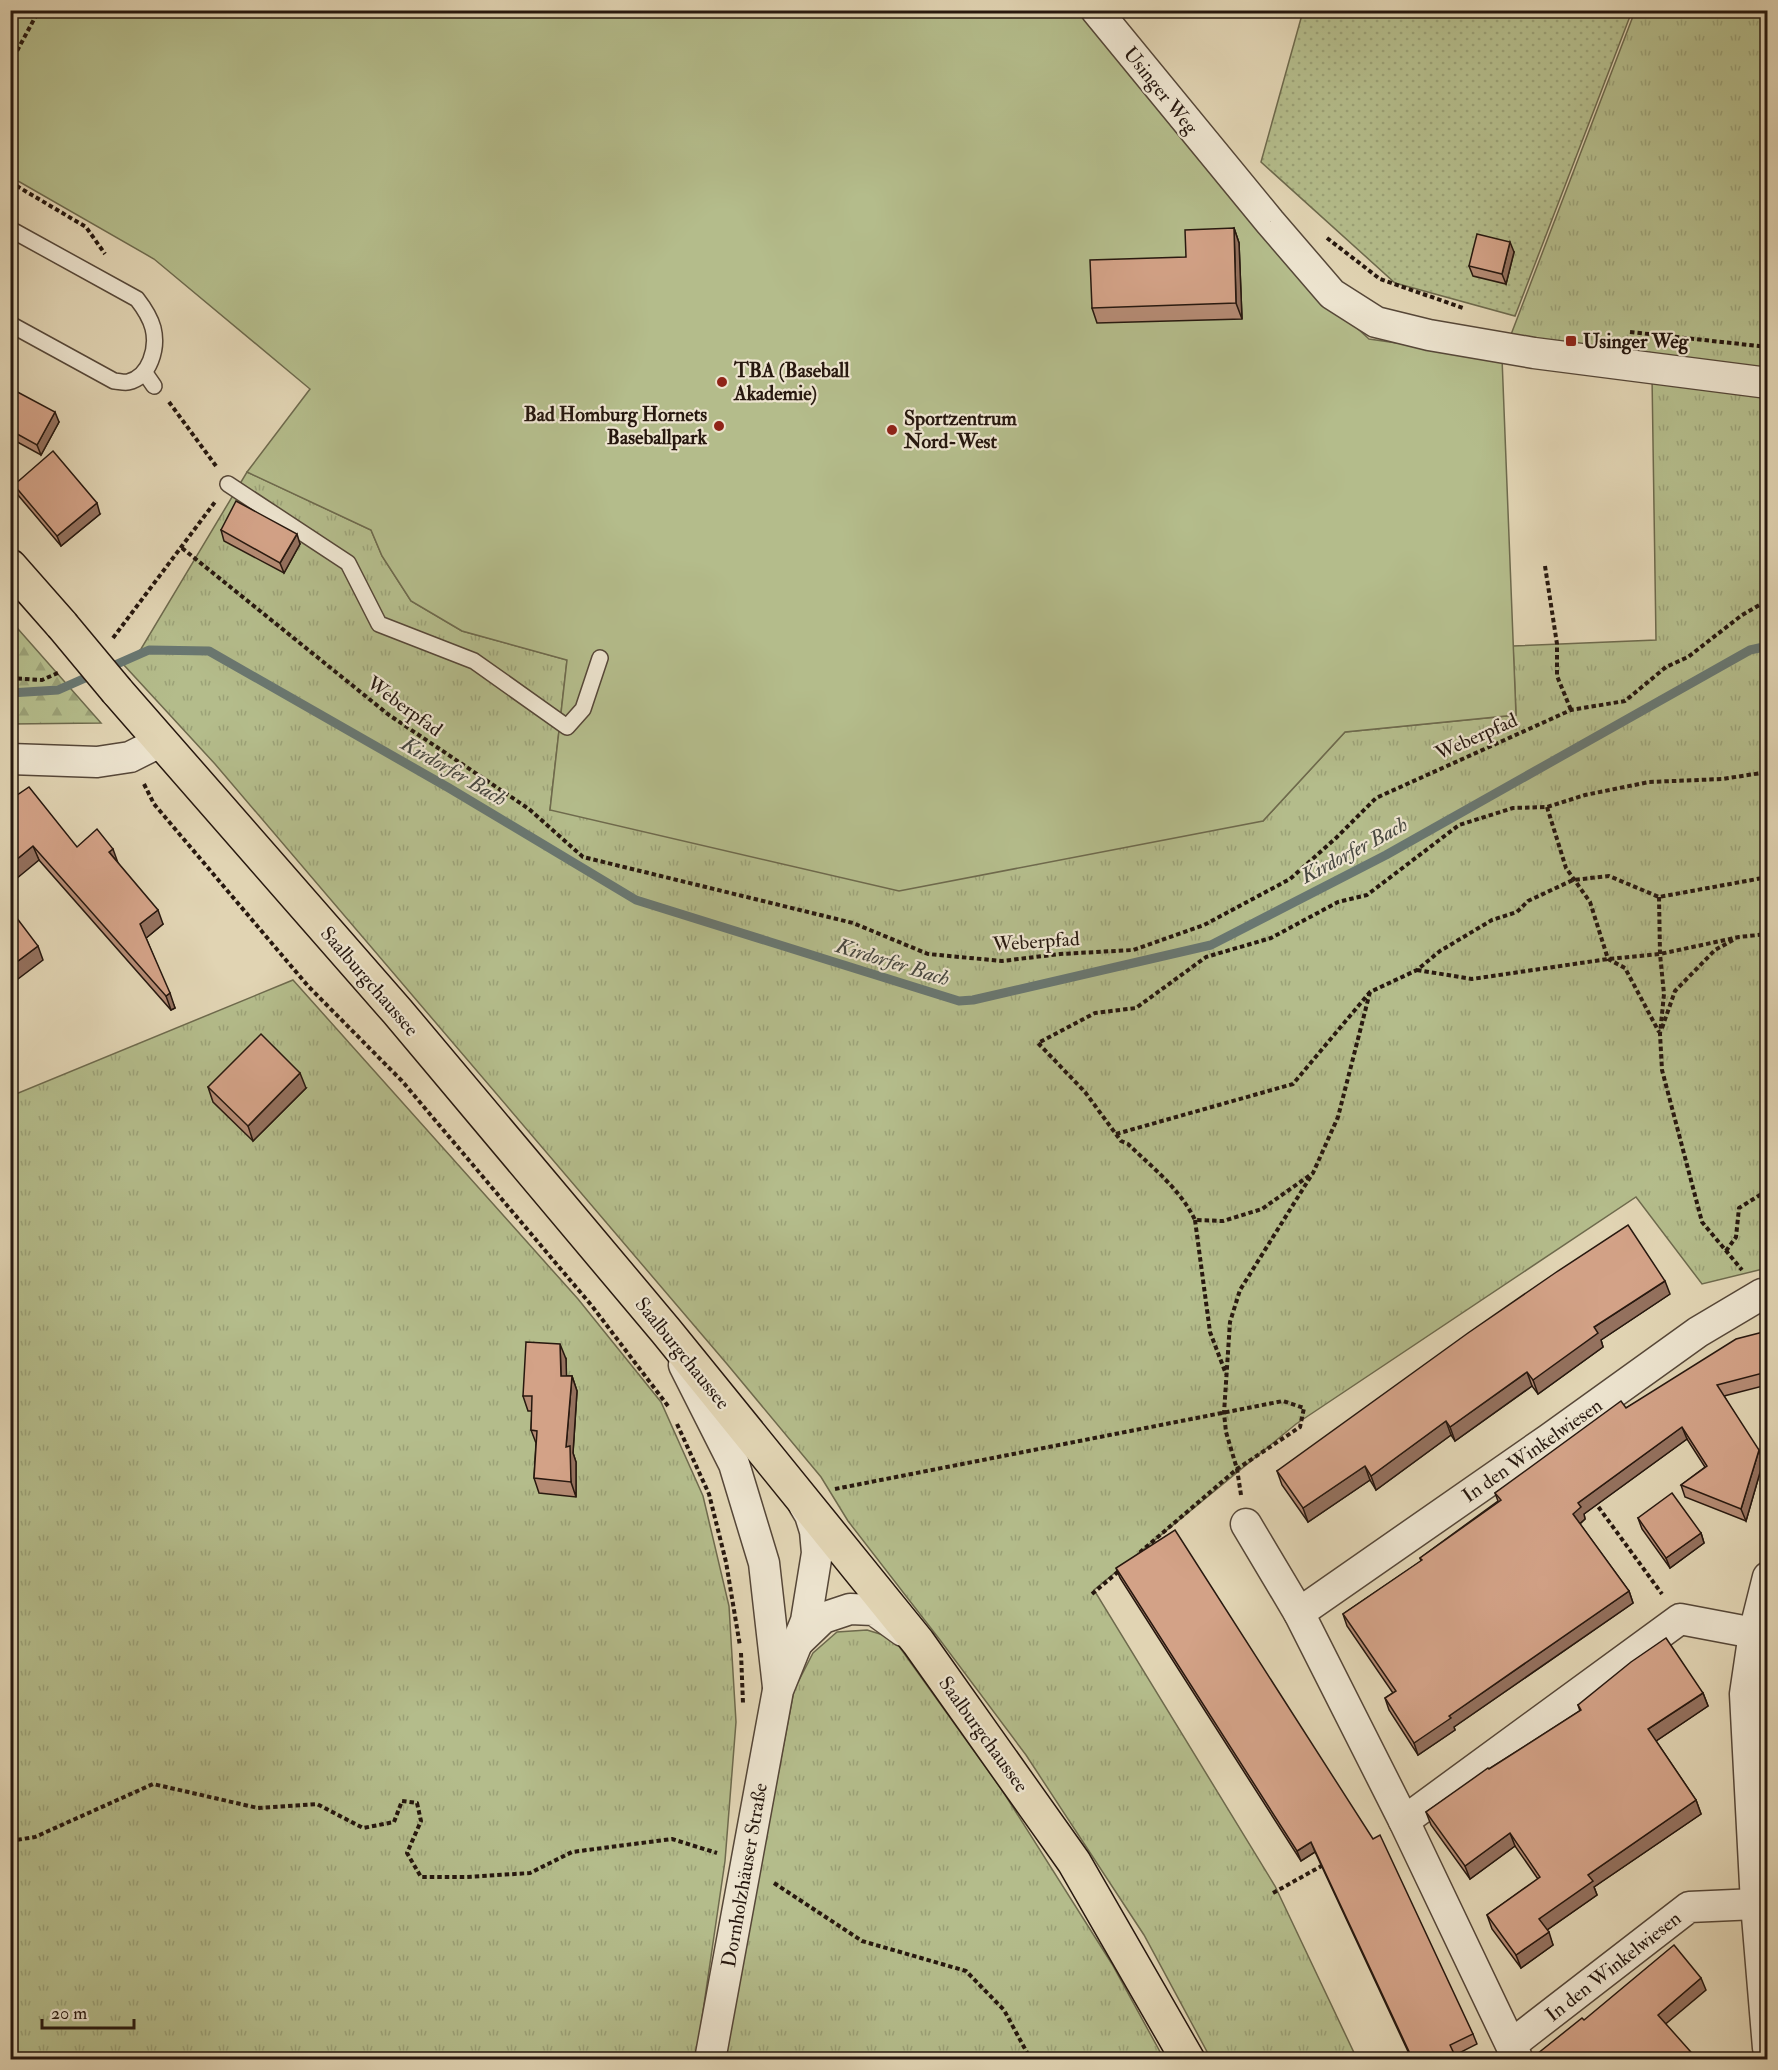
<svg xmlns="http://www.w3.org/2000/svg" width="1778" height="2070" font-family="'IM FELL Double Pica',serif">
  <defs>
    <pattern id="grass-tufts" width="24" height="20" patternUnits="userSpaceOnUse" patternTransform="scale(1.5)"><rect width="24" height="20" fill="#b4bc8b"/><path d="M3 7l-1-3M5 7V3M7 7l1-3M15 17l-1-3M17 17v-4M19 17l1-3" fill="none" stroke="#9ba177"/></pattern>
    <pattern id="forest-firs" width="22" height="20" patternUnits="userSpaceOnUse" patternTransform="scale(1.5)"><rect width="22" height="20" fill="#b4bc8b"/><path d="M5 1l3.5 6h-7zM16 11l3.5 6h-7z" fill="#9ba177"/></pattern>
    <pattern id="park-dots" width="8" height="8" patternUnits="userSpaceOnUse" patternTransform="scale(1.5)"><rect width="8" height="8" fill="#b4bc8b"/><path d="M2 2h.1M6 6h.1" fill="none" stroke="#9ba177" stroke-width="1.8" stroke-linecap="round"/></pattern>
  </defs>
  <rect width="100%" height="100%" fill="#e1d4b3"/>
  <filter id="stains"><feTurbulence type="fractalNoise" baseFrequency=".00333" numOctaves="4"/><feColorMatrix values="0 0 0 0 .2 0 0 0 0 .09 0 0 0 0 .02 0 0 0 .5 -.17"/></filter>
  <radialGradient id="worn" r=".72"><stop offset=".6" stop-color="#630" stop-opacity="0"/><stop offset="1" stop-color="#630" stop-opacity=".3"/></radialGradient>
  <g fill="url(#grass-tufts)" stroke="#6e6a4d" stroke-width="1.5">
    <polygon points="1635,11 1767,11 1767,1268 1702,1284 1636,1197 1296,1424 1094,1590 1275,1886 1357,2059 1211,2059 1144,1935 1026,1755 940,1640 848,1521 821,1477 727,1364 215,764 123,664 141,649 247,472 371,530 382,556 411,601 462,631 567,660 550,810 1263,821 1345,732 1516,715 1513,646 1656,640 1652,376 1502,358"/>
    <polygon points="293,980 578,1299 661,1402 703,1496 729,1606 736,1722 725,1861 696,2059 11,2059 11,1096"/>
    <polygon points="867,1630 893,1638 1002,1790 1112,1964 1164,2059 724,2060 794,1690 813,1653 837,1632"/>
  </g>
  <polygon fill="url(#forest-firs)" stroke="#6e6a4d" stroke-width="1.5" points="11,621 101,723 11,724"/>
  <polygon fill="url(#park-dots)" stroke="#6e6a4d" stroke-width="1.5" points="1303,11 1632,11 1515,316 1395,283 1261,162"/>
  <polygon fill="#b4bc8b" stroke="#6e6a4d" stroke-width="1.5" points="18,11 1085,11 1317,291 1369,339 1502,358 1516,715 1345,732 1263,821 899,891 550,810 567,660 462,631 411,601 382,556 371,530 247,472 310,389 154,259 11,177 10,25"/>
  <g fill="none" stroke-linecap="round" stroke-linejoin="round">
    <polyline stroke="#697771" stroke-width="9" points="10,693 58,690 149,650 209,651 449,788 636,900 959,1001 973,1000 1211,945 1386,855 1750,650 1768,646"/>
    <defs>
      <g id="lane">
        <path d="M 10,229 L 137,299 C 144,308 150,317 153,328 C 158,348 150,377 128,382 C 124,383 118,381 114,381 L 10,324"/>
        <polyline points="145,373 154,386"/>
        <polyline points="228,484 348,563 379,624 474,661 567,727 583,709 600,658"/>
      </g>
      <g id="street">
        <polyline points="1096,10 1270,222 1332,294 1376,322 1429,335 1534,353 1768,383"/>
        <polyline points="10,759 97,762 130,757 162,741"/>
        <polyline points="684,1365 734,1464 764,1563 778,1687"/>
        <polyline points="1246,1524 1299,1613 1404,1821 1518,2060"/>
        <polyline points="1768,1577 1754,1633 1745,1694 1756,1904 1768,2048"/>
        <polyline points="1299,1613 1549,1439 1698,1332 1762,1294 1768,1295"/>
        <polyline points="798,1642 823,1618 850,1609 874,1610 903,1631"/>
        <polyline points="1404,1821 1680,1619 1754,1633"/>
        <polyline points="1512,2044 1689,1907 1756,1904"/>
        <polyline points="710,2060 778,1690 806,1621 817,1553 815,1531 810,1515 804,1505"/>
      </g>
      <g id="primary">
        <polyline points="10,566 62,625"/>
        <polyline points="117,691 397,1011 666,1331 918,1642 1074,1862 1188,2060"/>
      </g>
    </defs>
    <use href="#lane" stroke="#564738" stroke-width="18"/>
    <use href="#street" stroke="#564738" stroke-width="33"/>
    <use href="#primary" stroke="#27180f" stroke-width="36"/>
    <g stroke="#27180f" stroke-width="4" stroke-dasharray="4.5 3" stroke-linecap="butt">
      <polyline points="10,64 39,10"/>
      <polyline points="10,182 86,227 105,254"/>
      <polyline points="1327,238 1380,279 1463,308"/>
      <polyline points="1630,332 1768,347"/>
      <polyline points="169,402 216,466"/>
      <polyline points="182,548 389,715 529,809 583,857 853,923 928,954 1002,961 1060,954 1133,950 1204,925 1290,879 1336,838 1376,798 1571,710 1625,701 1666,667 1688,657 1742,615 1768,600"/>
      <polyline points="1545,566 1557,644 1557,676 1571,710"/>
      <polyline points="113,638 215,502"/>
      <polyline points="10,678 42,680 60,672"/>
      <polyline points="144,784 154,804 308,986 402,1081 592,1306 668,1406"/>
      <polyline points="1547,807 1566,868 1590,902 1608,959 1625,968 1659,1032"/>
      <polyline points="1659,897 1660,954 1664,994 1660,1034 1662,1070 1702,1222 1742,1270"/>
      <polyline points="1417,970 1472,979 1608,959 1660,954 1739,937 1768,934"/>
      <path d="M 1370,992 L 1338,1117 L 1313,1173 L 1262,1209 L 1223,1221 L 1195,1220 C 1180,1189 1153,1168 1128,1144 L 1121,1141 L 1085,1092 L 1038,1043 L 1095,1013 L 1136,1008 L 1206,957 L 1271,938 L 1338,902 L 1367,895 L 1459,825 L 1513,808 L 1547,807 L 1585,795 L 1649,782 L 1722,779 L 1768,772"/>
      <polyline points="1662,1028 1675,991 1715,950 1735,939"/>
      <polyline points="1116,1134 1293,1084 1370,992 1417,970 1440,951 1492,920 1517,912 1528,901 1573,880 1609,876 1659,897 1768,877"/>
      <polyline points="1195,1220 1210,1332 1226,1374"/>
      <polyline points="1726,1251 1736,1237 1739,1208 1768,1190"/>
      <polyline points="677,1424 709,1494 726,1562 740,1646"/>
      <polyline points="835,1489 1283,1401 1304,1408 1300,1427 1237,1469 1138,1554"/>
      <polyline points="1241,1495 1237,1469 1226,1432 1224,1413 1230,1322 1240,1290 1311,1176"/>
      <polyline points="1594,1501 1662,1594"/>
      <polyline points="1092,1594 1119,1571"/>
      <polyline points="741,1653 743,1703"/>
      <polyline points="10,1841 35,1837 153,1784 258,1808 317,1804 363,1828 394,1822 402,1801 417,1803 421,1821 407,1853 421,1877 467,1877 530,1873 572,1852 672,1839 717,1853"/>
      <polyline points="774,1883 862,1941 966,1971 1004,2010 1031,2060"/>
      <polyline points="1273,1893 1325,1864"/>
    </g>
    <use href="#lane" stroke="#ece3ce" stroke-width="15"/>
    <use href="#street" stroke="#ece3ce" stroke-width="30"/>
    <use href="#primary" stroke="#e1d4b3" stroke-width="33"/>
    <defs>
      <polyline id="primary-bridge" points="62,625 117,691"/>
    </defs>
    <use href="#primary-bridge" stroke="#27180f" stroke-width="36" stroke-linecap="butt"/>
    <use href="#primary-bridge" stroke="#e1d4b3" stroke-width="33"/>
  </g>
  <g fill="#b58b74" stroke="#27180f" stroke-width="1.5">
    <polygon points="1234,228 1239,243 1242,319 1097,323 1092,308 1186,257"/>
    <polygon points="1514,252 1506,284 1473,276 1469,266"/>
    <polygon points="10,388 59,422 41,455 10,438"/>
    <polygon points="14,485 100,514 61,546 18,495"/>
    <polygon points="221,530 300,544 284,573 224,541"/>
    <polygon points="10,800 77,847 118,863 163,924 146,938 175,1008 171,1010 39,860"/>
    <polygon points="208,1087 306,1088 253,1141 213,1102"/>
    <polygon points="1670,1294 1601,1340 1603,1347 1538,1394 1532,1386 1455,1441 1451,1435 1376,1490 1370,1480 1308,1522 1282,1485 1277,1471"/>
    <polygon points="1767,1331 1767,1385 1724,1396 1763,1462 1746,1521 1685,1497 1681,1485 1705,1467 1687,1439 1584,1514 1585,1519 1580,1524 1629,1591 1633,1603 1454,1727 1455,1730 1418,1755 1389,1710 1385,1698 1393,1693 1347,1626 1343,1614 1421,1561 1420,1558 1498,1501 1495,1493 1626,1408"/>
    <polygon points="566,1359 566,1376 572,1376 577,1391 573,1453 576,1462 576,1497 539,1493 534,1478 536,1443 531,1430 532,1411 528,1411 523,1396"/>
    <polygon points="1638,1518 1701,1533 1704,1543 1670,1568 1642,1529"/>
    <polygon points="1116,1568 1473,2034 1477,2044 1455,2055 1457,2060 1412,2060 1315,1852 1301,1861 1120,1578"/>
    <polygon points="1703,1693 1708,1706 1656,1741 1696,1800 1701,1814 1594,1887 1597,1895 1547,1930 1553,1945 1521,1968 1492,1929 1487,1915 1538,1879 1515,1846 1470,1879 1431,1825 1426,1812 1489,1769 1580,1711 1578,1705"/>
  </g>
  <g fill="#94715e" stroke="#27180f" stroke-width="1.5">
    <polygon points="1234,228 1239,243 1242,319 1236,303"/>
    <polygon points="1510,242 1514,252 1506,284 1502,274"/>
    <polygon points="55,412 59,422 41,455 37,445"/>
    <polygon points="97,503 100,514 61,546 57,536"/>
    <polygon points="297,534 300,544 284,573 280,563"/>
    <polygon points="33,846 39,860 10,884 10,865"/>
    <polygon points="113,849 118,863 109,852"/>
    <polygon points="158,910 163,924 145,939 140,924"/>
    <polygon points="38,946 43,960 10,985 10,967"/>
    <polygon points="170,993 175,1008 171,1010 166,996"/>
    <polygon points="300,1073 306,1088 253,1141 248,1126"/>
    <polygon points="1665,1281 1670,1294 1601,1340 1603,1347 1538,1394 1533,1380 1594,1327"/>
    <polygon points="560,1344 566,1359 567,1391 561,1376"/>
    <polygon points="1527,1372 1532,1386 1455,1441 1450,1427"/>
    <polygon points="572,1376 577,1391 573,1453 576,1462 576,1497 571,1482 566,1447"/>
    <polygon points="1446,1421 1451,1435 1376,1490 1371,1476"/>
    <polygon points="1682,1427 1687,1439 1584,1514 1585,1519 1577,1526 1573,1514 1578,1503"/>
    <polygon points="1759,1450 1763,1462 1746,1521 1741,1509"/>
    <polygon points="1365,1466 1370,1480 1308,1522 1303,1508"/>
    <polygon points="1701,1533 1704,1543 1670,1568 1666,1558"/>
    <polygon points="1629,1591 1633,1603 1454,1727 1455,1730 1418,1755 1414,1743 1449,1716"/>
    <polygon points="1703,1693 1708,1706 1653,1743 1648,1729"/>
    <polygon points="1696,1800 1701,1814 1594,1887 1597,1895 1544,1932 1539,1919 1588,1875"/>
    <polygon points="1510,1833 1515,1846 1470,1879 1465,1866"/>
    <polygon points="1311,1842 1315,1852 1301,1861 1297,1851"/>
    <polygon points="1549,1932 1553,1945 1521,1968 1516,1955"/>
    <polygon points="1701,1978 1706,1990 1662,2027 1658,2015"/>
  </g>
  <g fill="#d3a287" stroke="#27180f" stroke-width="1.5">
    <polygon points="1234,228 1236,303 1092,308 1090,260 1186,257 1185,230"/>
    <polygon points="1477,234 1510,242 1502,274 1469,266"/>
    <polygon points="10,388 55,412 37,445 10,430"/>
    <polygon points="53,451 97,503 57,536 14,485"/>
    <polygon points="236,501 297,534 280,563 221,530"/>
    <polygon points="29,787 77,847 97,829 113,849 109,852 158,910 140,924 170,993 166,996 33,846 10,865 10,800"/>
    <polygon points="10,909 38,946 10,967"/>
    <polygon points="261,1034 300,1073 248,1126 208,1087"/>
    <polygon points="1628,1225 1665,1281 1594,1327 1598,1333 1533,1380 1527,1372 1450,1427 1446,1421 1371,1476 1365,1466 1303,1508 1277,1471 1468,1333 1555,1273"/>
    <polygon points="1767,1331 1767,1372 1717,1385 1759,1450 1741,1509 1681,1485 1707,1466 1682,1427 1578,1503 1581,1507 1573,1514 1629,1591 1449,1716 1451,1718 1414,1743 1385,1698 1396,1691 1343,1614 1422,1560 1420,1558 1501,1500 1495,1493 1621,1401 1626,1408 1736,1339"/>
    <polygon points="526,1342 560,1344 561,1376 572,1376 566,1447 570,1446 571,1482 534,1478 537,1431 531,1430 532,1396 523,1396"/>
    <polygon points="1672,1493 1701,1533 1666,1558 1638,1518"/>
    <polygon points="1175,1530 1373,1839 1380,1835 1473,2034 1450,2045 1457,2060 1413,2060 1311,1842 1297,1851 1116,1568"/>
    <polygon points="1666,1638 1703,1693 1648,1729 1696,1800 1588,1875 1593,1881 1539,1919 1549,1932 1516,1955 1487,1915 1540,1877 1510,1833 1465,1866 1426,1812 1488,1768 1489,1769 1581,1710 1578,1705 1631,1662"/>
    <polygon points="1674,1945 1701,1978 1658,2015 1698,2060 1534,2060 1532,2058 1582,2018 1584,2020"/>
  </g>
  <g fill="#8f2418" stroke="#ece3ce" stroke-width="2">
    <rect x="1565" y="335" width="12" height="12" rx="3"/>
    <circle cx="722" cy="382" r="6"/>
    <circle cx="719" cy="426" r="6"/>
    <circle cx="892" cy="430" r="6"/>
  </g>
  <g text-anchor="middle" stroke-width="4.5" stroke-linejoin="round" paint-order="stroke">
    <g font-size="20" fill="#27180f" stroke="#ece3ce">
      <text transform="translate(1161 90) rotate(51)" y="7">Usinger Weg</text>
      <text transform="translate(405 706) rotate(36)" y="7">Weberpfad</text>
      <text transform="translate(1476 736) rotate(-24)" y="7">Weberpfad</text>
      <text transform="translate(1036 941) rotate(-4)" y="7">Weberpfad</text>
      <text transform="translate(370 981) rotate(49)" y="7">Saalburgchaussee</text>
      <text transform="translate(683 1353) rotate(51)" y="7">Saalburgchaussee</text>
      <text transform="translate(1532 1450) rotate(-35)" y="7">In den Winkelwiesen</text>
      <text transform="translate(984 1734) rotate(54)" y="7">Saalburgchaussee</text>
      <text transform="translate(744 1875) rotate(-80)" y="7">Dornholzhäuser Straße</text>
      <text transform="translate(1613 1966) rotate(-38)" y="7">In den Winkelwiesen</text>
    </g>
    <g font-size="20" font-weight="bold" fill="#27180f" stroke="#ece3ce" text-anchor="start">
      <text x="1583" y="348">Usinger Weg</text>
      <text x="734" y="377">TBA (Baseball<tspan x="734" dy="23">Akademie)</tspan></text>
      <text x="707" y="421" text-anchor="end">Bad Homburg Hornets<tspan x="707" dy="23">Baseballpark</tspan></text>
      <text x="904" y="425">Sportzentrum<tspan x="904" dy="23">Nord-West</tspan></text>
    </g>
    <g font-size="21" font-style="italic" fill="#484840" stroke="#ece3ce">
      <text transform="translate(454 771) rotate(30)" y="7">Kirdorfer Bach</text>
      <text transform="translate(1354 850) rotate(-28)" y="7">Kirdorfer Bach</text>
      <text transform="translate(893 962) rotate(17)" y="7">Kirdorfer Bach</text>
    </g>
  </g>
  <rect width="1778" height="2070" fill="none" stroke="#e1d4b3" stroke-width="36"/>
  <rect x="12" y="12" width="1754" height="2046" fill="none" stroke="#27180f" stroke-width="3"/>
  <rect x="18" y="18" width="1742" height="2034" fill="none" stroke="#27180f" stroke-width="1.5"/>
  <path d="M42 2019v9h92v-9" fill="none" stroke="#27180f" stroke-width="3"/>
  <text x="51" y="2019" font-size="18" fill="#27180f" stroke="#ece3ce" stroke-width="4.5" paint-order="stroke">20 m</text>
  <rect width="100%" height="100%" filter="url(#stains)"/>
  <rect width="100%" height="100%" fill="url(#worn)"/>
</svg>
